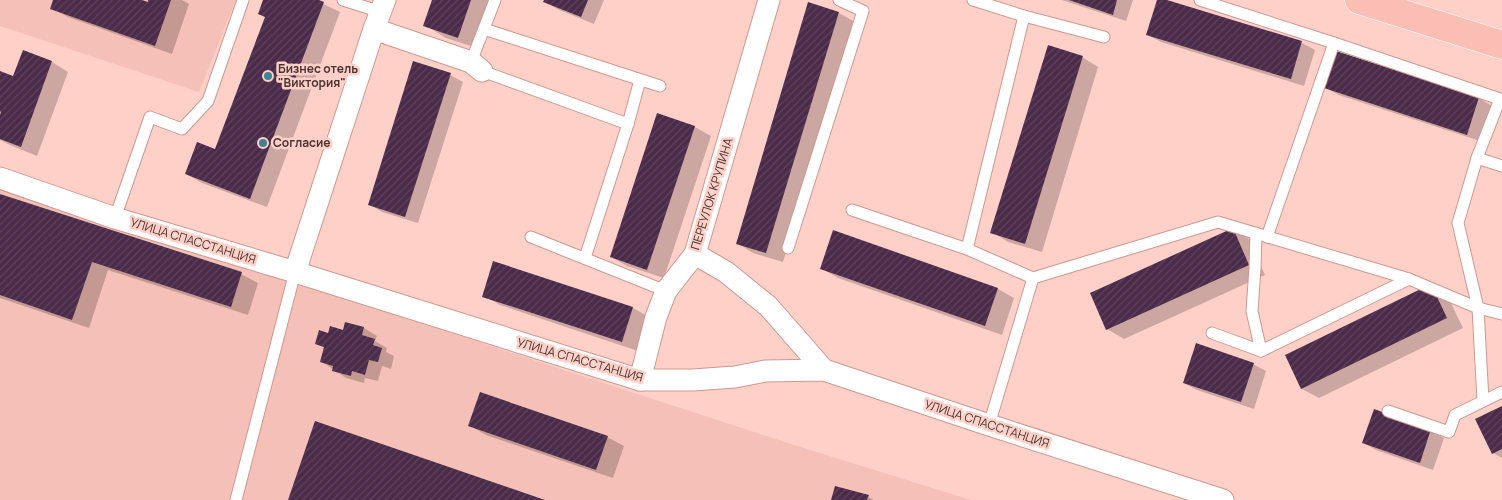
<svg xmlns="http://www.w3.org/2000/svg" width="1502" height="500" font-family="Manrope,sans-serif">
  <defs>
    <pattern id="building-hatch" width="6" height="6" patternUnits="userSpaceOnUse" patternTransform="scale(1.25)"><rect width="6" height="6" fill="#4b2b4a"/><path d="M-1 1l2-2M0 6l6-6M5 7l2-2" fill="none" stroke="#5e425c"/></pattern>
  </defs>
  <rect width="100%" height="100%" fill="#ffd0c8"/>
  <g fill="#f4c0b7">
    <polygon points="0,0 236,0 199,92 0,26"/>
    <polygon points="0,186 791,444 971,500 0,500"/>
  </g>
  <g fill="#0003">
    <polygon points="55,0 138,0 148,4 150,0 182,0 189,4 172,54 68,17 52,8"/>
    <polygon points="264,0 315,0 340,12 267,207 202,183 186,174 216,150 266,17"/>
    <polygon points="434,0 496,0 480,49 446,38 425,25"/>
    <polygon points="545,0 604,0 594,24 557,9 545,1"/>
    <polygon points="1062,0 1133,0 1126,21"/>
    <polygon points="1158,0 1162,0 1302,43 1315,50 1304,86 1161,42 1148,35"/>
    <polygon points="839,13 855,22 783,262 753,253 737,243"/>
    <polygon points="23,52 52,62 68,72 37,156 10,145 0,140 0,119 2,114 0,113 0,72 14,77"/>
    <polygon points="1337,52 1479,98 1492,106 1480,141 1339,95 1326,88"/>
    <polygon points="1082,57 1098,67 1042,252 1008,242 992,232"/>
    <polygon points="450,75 463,82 418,223 382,212 369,204"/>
    <polygon points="658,115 695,127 711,136 664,278 627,266 611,257"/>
    <polygon points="0,196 241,274 258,283 248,315 108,270 89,328 0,298"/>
    <polygon points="1233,230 1249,239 1265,275 1124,339 1107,329 1092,294"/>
    <polygon points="834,232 998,289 1014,298 1002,335 838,278 821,268"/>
    <polygon points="494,263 633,308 649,317 638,351 500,305 484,296"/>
    <polygon points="1431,285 1447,295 1463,328 1319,398 1302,389 1286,356"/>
    <polygon points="346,323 364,328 377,336 375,341 387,348 386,352 394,356 391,369 382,366 378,381 365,378 364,383 346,378 321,361 325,348 317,344 329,334 344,332"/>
    <polygon points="1253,364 1266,371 1254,409 1197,390 1184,383"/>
    <polygon points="1502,407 1502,458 1493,453"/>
    <polygon points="469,425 607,437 624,446 613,478 486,435"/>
    <polygon points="1431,431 1444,438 1433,470 1376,450 1364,443"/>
    <polygon points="868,497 874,500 833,500"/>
  </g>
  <g fill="url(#building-hatch)">
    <polygon points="53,0 142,0 148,2 148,0 171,0 155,46 50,9"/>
    <polygon points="263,0 319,0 324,2 250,199 185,174 197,142 215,149 265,17 258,14"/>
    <polygon points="432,0 471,0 458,38 423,26"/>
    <polygon points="544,0 588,0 581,17 543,2"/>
    <polygon points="1069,0 1117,0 1113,15"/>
    <polygon points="1157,0 1167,0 1302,41 1291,79 1146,35"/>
    <polygon points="808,2 839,12 766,253 736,244"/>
    <polygon points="1048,45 1083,56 1025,244 990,233"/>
    <polygon points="23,50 52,61 21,147 0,139 0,115 1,112 0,111 0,71 13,76"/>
    <polygon points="1336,51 1479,97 1467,135 1324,88"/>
    <polygon points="413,61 451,73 405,217 368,205"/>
    <polygon points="657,113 695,126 647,270 610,257"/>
    <polygon points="0,194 242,272 231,307 92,262 72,320 0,295"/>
    <polygon points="1233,228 1249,265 1106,330 1090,293"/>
    <polygon points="833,230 998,288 985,326 820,269"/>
    <polygon points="493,261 633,307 622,342 482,297"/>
    <polygon points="1431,284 1447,318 1301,389 1285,355"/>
    <polygon points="345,322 364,327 362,335 375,339 373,345 382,348 378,362 369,360 365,375 352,371 351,376 332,371 333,366 320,362 324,347 315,344 319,330 328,333 330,326 343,330"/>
    <polygon points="1196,343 1254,363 1241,402 1183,383"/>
    <polygon points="480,392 608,436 596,470 468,426"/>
    <polygon points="1502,406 1502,449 1492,454 1475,419"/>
    <polygon points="1374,409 1431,429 1420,463 1362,443"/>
    <polygon points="315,421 545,500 288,500"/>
    <polygon points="835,486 869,495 867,500 831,500"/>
  </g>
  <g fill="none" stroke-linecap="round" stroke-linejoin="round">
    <defs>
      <g id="service">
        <polyline points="343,0 381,12"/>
        <polyline points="973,0 1024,16"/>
        <polyline points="1200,0 1334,43 1500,99 1477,158"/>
        <polyline points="484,29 660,86"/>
        <polyline points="471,62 495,0"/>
        <polyline points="482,71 628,124"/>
        <polyline points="852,210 967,249 1033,278"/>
        <polyline points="115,218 150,117 182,129 208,101 243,0"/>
        <polyline points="1256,233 1255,268 1252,311 1261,351"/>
        <polyline points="531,237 666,291"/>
        <polyline points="1267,237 1334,43"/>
        <polyline points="788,248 863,11 839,0"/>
        <polyline points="967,249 1024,16 1104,37"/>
        <polyline points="585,258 628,124 640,80"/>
        <polyline points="1212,333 1261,351 1409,279"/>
        <polyline points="1483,401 1478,308 1458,223 1477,158 1502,166"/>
        <polyline points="1388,411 1449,432 1455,415 1502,392"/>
        <polyline points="989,425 1033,278 1218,222 1409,279 1478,308 1502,314"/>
        <polyline points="236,500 295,272"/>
      </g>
      <g id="minor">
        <polyline points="374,29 471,62 482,71"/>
        <polyline points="0,178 115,218 295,272 640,380 693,380 735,377 765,371 824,370 989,425 1223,500"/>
        <polyline points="695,254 726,272 768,306 824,370"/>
        <polyline points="295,272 374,29 385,0"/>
        <polyline points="640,380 656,317 666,291 695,254 769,0"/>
      </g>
      <polyline id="primary" points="1359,0 1502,45"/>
    </defs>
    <use href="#service" stroke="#cf988f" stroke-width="13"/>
    <use href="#minor" stroke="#cf988f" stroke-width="23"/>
    <use href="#primary" stroke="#fff" stroke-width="29"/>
    <use href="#service" stroke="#fff" stroke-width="11"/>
    <use href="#minor" stroke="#fff" stroke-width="21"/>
    <use href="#primary" stroke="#fabeb5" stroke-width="28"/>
  </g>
  <g fill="#3e848f" stroke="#ffd0c8" stroke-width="2">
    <circle cx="268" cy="76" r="5"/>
    <circle cx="263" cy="143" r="5"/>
  </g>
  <g text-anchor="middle" stroke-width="5" stroke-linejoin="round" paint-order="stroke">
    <g font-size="12" font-weight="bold" fill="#4b3431" stroke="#ffd0c8" text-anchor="start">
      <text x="278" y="73">Бизнес отель<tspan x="278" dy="14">"Виктория"</tspan></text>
      <text x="273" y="147">Согласие</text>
    </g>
    <g font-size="12" fill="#4b3431" stroke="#ffd0c8">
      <text transform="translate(712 194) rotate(-73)" y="4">ПЕРЕУЛОК КРУПИНА</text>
      <text transform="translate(193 241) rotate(17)" y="4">УЛИЦА СПАССТАНЦИЯ</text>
      <text transform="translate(580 360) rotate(16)" y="4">УЛИЦА СПАССТАНЦИЯ</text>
      <text transform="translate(987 424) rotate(18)" y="4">УЛИЦА СПАССТАНЦИЯ</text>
    </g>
  </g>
</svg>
